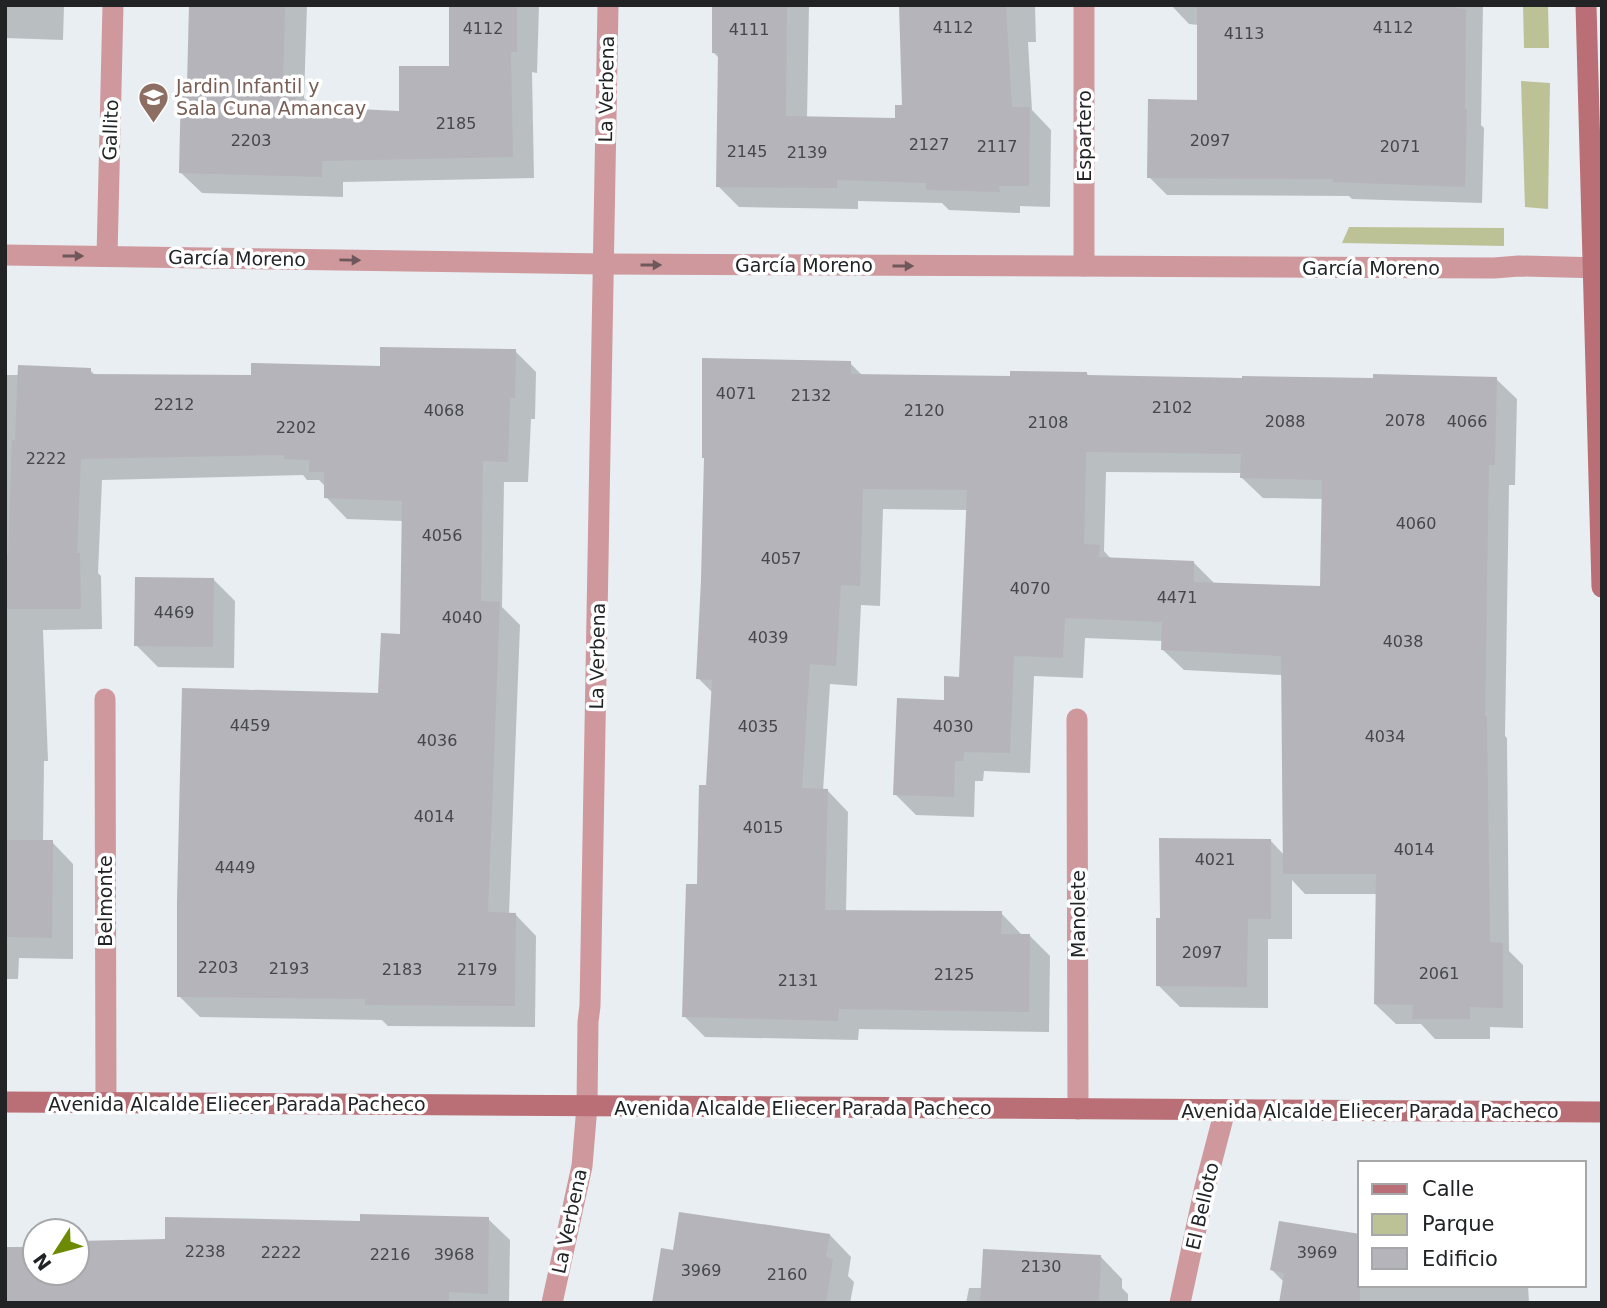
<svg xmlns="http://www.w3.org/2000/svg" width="1607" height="1308" font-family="'DejaVu Sans',sans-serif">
  <rect width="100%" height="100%" fill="#e8eef2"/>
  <g fill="#bcc296">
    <polygon points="1523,5 1548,5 1549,48 1524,48"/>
    <polygon points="1521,81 1550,83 1548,209 1525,207"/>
    <polygon points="1349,227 1504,228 1504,246 1342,243"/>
  </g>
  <g fill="#0003" fill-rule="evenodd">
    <polygon points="5,5 64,5 63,40 5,38"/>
    <polygon points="190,5 307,5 304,98 315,109 401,113 450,68 451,5 539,5 537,73 532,72 534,178 343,182 343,197 202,193 180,172 188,86"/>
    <polygon points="714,5 809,5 807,118 897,119 904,107 900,5 1035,5 1036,42 1028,42 1032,110 1051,130 1050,207 1020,206 1020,213 949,210 942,203 858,201 858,209 739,207 718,186 719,58 713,52"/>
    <polygon points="1171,5 1483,5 1481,125 1484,128 1482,203 1352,199 1349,196 1167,195 1149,177 1199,102 1199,25 1189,24"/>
    <polygon points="515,351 536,372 535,419 531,419 528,482 504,482 502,607 520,625 509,914 515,914 536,936 535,1027 388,1026 382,1020 200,1017 179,996 380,695 402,636 403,521 347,519 326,497 326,487 319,480 307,480 303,475 102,480 98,573 101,576 102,629 43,630 48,761 44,761 43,842 52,842 73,864 73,959 19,958 18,979 5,979 5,375 19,375 90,370 96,376 252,376 382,367"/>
    <path d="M 850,363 L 863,376 L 1012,378 L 1087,374 L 1090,377 L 1244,380 L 1496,379 L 1517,399 L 1515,485 L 1509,485 L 1505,736 L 1507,738 L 1509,951 L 1523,965 L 1523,1028 L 1490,1027 L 1490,1039 L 1435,1039 L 1421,1024 L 1396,1024 L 1375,1004 L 1378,894 L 1305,894 L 1292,880 L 1292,939 L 1268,939 L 1268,1008 L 1180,1007 L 1158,985 L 1270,840 L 1284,855 L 1282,675 L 1184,670 L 1163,650 L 1163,641 L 1085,638 L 1083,678 L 1034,676 L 1030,773 L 984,771 L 983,781 L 975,781 L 974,817 L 916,815 L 895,794 L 945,702 L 961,679 L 968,510 L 883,509 L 880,606 L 861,605 L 857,686 L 830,684 L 823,791 L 828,791 L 848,812 L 846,912 L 1001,913 L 1022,935 L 1029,935 L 1050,956 L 1049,1032 L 859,1029 L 858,1040 L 705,1037 L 684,1016 L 699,886 L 707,787 L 713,693 L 698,678 ZM 1106,472 L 1242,473 L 1242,478 L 1263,498 L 1323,499 L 1322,588 L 1215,584 L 1194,563 L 1112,560 L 1104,551 Z"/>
    <polygon points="213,579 235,601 234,668 158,667 136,645"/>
    <polygon points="488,1219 510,1240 509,1303 5,1303 35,1248 35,1273 77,1273 77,1242 167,1240 361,1222"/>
    <polygon points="1280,1223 1360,1236 1360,1285 1528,1285 1529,1303 1281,1303 1285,1283 1272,1270"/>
    <polygon points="830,1235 851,1257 848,1276 854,1282 850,1303 654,1303 674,1253"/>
    <polygon points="1101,1257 1122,1279 1122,1288 1128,1294 1128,1303 966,1303 969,1288 983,1288"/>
  </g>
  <g fill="#b5b4ba" fill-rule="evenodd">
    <polygon points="189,5 285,5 283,87 296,87 295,106 399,111 399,66 449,66 449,5 517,5 517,52 511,52 513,157 322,161 322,177 179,173 181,84 187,85"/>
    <polygon points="712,5 787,5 786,116 895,118 895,105 902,105 899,5 1006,5 1012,107 1030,107 1029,186 999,186 1000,192 926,190 926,183 837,180 837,188 716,187 718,53 712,53"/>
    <polygon points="1197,5 1456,5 1456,8 1466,9 1465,109 1467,109 1465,187 1333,182 1333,179 1147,178 1148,99 1197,100"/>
    <polygon points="380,347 516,349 515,398 510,398 508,462 483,461 481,601 500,602 488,912 516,913 515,1006 365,1005 365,999 177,997 177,901 182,688 378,693 381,633 400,634 402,501 324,498 324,472 309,472 309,460 284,459 284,455 81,459 77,553 80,553 81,609 5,609 5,554 8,554 12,440 15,440 18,365 91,368 91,374 251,375 251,363 380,366"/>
    <path d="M 702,358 L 851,361 L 851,374 L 1010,376 L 1010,371 L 1087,372 L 1087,375 L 1242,378 L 1242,376 L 1373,378 L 1373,374 L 1497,377 L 1495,465 L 1489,465 L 1485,716 L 1487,716 L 1490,942 L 1503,943 L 1503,1008 L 1470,1007 L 1470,1019 L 1412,1019 L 1413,1005 L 1374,1004 L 1376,874 L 1283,874 L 1281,656 L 1161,650 L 1162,622 L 1065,618 L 1063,658 L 1014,656 L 1010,753 L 964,752 L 963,761 L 955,761 L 954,797 L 893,795 L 897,698 L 944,700 L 944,676 L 959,677 L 967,490 L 863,489 L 860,586 L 841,585 L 836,666 L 810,664 L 802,788 L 828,789 L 825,910 L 1002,911 L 1001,934 L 1030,934 L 1029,1012 L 839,1009 L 838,1021 L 682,1017 L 686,884 L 697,884 L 699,785 L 706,785 L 712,680 L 696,679 L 701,580 L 704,458 L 702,458 ZM 1086,452 L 1241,454 L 1240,478 L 1322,480 L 1320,586 L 1194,582 L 1194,561 L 1099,557 L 1100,545 L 1084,544 Z"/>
    <polygon points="135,577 214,578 213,647 134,646"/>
    <polygon points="1159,838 1271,839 1271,919 1248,919 1247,987 1156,986 1156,918 1160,918"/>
    <polygon points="5,840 53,840 52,938 5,937"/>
    <polygon points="679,1212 830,1234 826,1257 833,1259 826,1303 652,1303 661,1248 673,1250"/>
    <polygon points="360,1214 489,1217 488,1294 449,1292 449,1303 5,1303 5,1247 34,1247 35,1242 35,1273 77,1273 77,1241 165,1239 165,1217 360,1221"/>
    <polygon points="1279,1221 1360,1234 1360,1303 1279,1303 1284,1273 1270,1270"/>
    <polygon points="983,1249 1101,1255 1099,1303 980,1303"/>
  </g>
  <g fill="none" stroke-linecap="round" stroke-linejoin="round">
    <g stroke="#ce989c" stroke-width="21">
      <polyline points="5,255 604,264 1494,268 1519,266 1602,268"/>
      <polyline points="107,256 113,5"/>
      <polyline points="1084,266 1084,5"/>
      <polyline points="105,699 106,1103"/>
      <polyline points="1077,719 1078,1109"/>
      <polyline points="552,1303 582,1166 587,1106 588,1022 590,1006 608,5"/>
      <polyline points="1180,1303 1205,1187 1225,1110"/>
    </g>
    <g stroke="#ba6e75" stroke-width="21">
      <polyline points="1586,5 1602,587"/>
      <polyline points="5,1102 1602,1112"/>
    </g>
  </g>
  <defs><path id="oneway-solid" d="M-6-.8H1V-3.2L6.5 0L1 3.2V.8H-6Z" transform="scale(1.75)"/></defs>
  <g fill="#6f585b">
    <use href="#oneway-solid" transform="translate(73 256)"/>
    <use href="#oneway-solid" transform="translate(350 260) rotate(1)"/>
    <use href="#oneway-solid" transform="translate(651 265)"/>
    <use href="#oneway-solid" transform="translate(903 266)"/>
  </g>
  <defs>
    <symbol id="school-pin" viewBox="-11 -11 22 30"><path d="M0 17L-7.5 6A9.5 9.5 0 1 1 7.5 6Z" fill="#8d6e63" stroke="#fff"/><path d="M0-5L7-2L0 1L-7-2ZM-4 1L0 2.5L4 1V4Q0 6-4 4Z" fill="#fff"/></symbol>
  </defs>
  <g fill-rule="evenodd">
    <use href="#school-pin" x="136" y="80" width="35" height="47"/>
  </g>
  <g text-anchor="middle" stroke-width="7" stroke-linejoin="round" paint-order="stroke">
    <g font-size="16" fill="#46474a">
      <text x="953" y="33">4112</text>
      <text x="1393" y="33">4112</text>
      <text x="483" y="34">4112</text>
      <text x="749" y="35">4111</text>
      <text x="1244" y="39">4113</text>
      <text x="456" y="129">2185</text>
      <text x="251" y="146">2203</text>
      <text x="1210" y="146">2097</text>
      <text x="929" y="150">2127</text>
      <text x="997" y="152">2117</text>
      <text x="1400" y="152">2071</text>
      <text x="747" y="157">2145</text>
      <text x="807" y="158">2139</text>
      <text x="736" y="399">4071</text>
      <text x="811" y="401">2132</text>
      <text x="174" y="410">2212</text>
      <text x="1172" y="413">2102</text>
      <text x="444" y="416">4068</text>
      <text x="924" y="416">2120</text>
      <text x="1405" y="426">2078</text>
      <text x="1285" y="427">2088</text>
      <text x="1467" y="427">4066</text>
      <text x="1048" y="428">2108</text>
      <text x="296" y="433">2202</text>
      <text x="46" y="464">2222</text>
      <text x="1416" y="529">4060</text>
      <text x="442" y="541">4056</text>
      <text x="781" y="564">4057</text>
      <text x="1030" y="594">4070</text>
      <text x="1177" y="603">4471</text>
      <text x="174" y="618">4469</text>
      <text x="462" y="623">4040</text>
      <text x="768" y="643">4039</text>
      <text x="1403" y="647">4038</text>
      <text x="250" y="731">4459</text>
      <text x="758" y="732">4035</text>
      <text x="953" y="732">4030</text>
      <text x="1385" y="742">4034</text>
      <text x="437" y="746">4036</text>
      <text x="434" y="822">4014</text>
      <text x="763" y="833">4015</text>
      <text x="1414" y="855">4014</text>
      <text x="1215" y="865">4021</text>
      <text x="235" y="873">4449</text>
      <text x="1202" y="958">2097</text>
      <text x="218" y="973">2203</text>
      <text x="289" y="974">2193</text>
      <text x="402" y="975">2183</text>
      <text x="477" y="975">2179</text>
      <text x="1439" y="979">2061</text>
      <text x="954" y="980">2125</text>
      <text x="798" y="986">2131</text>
      <text x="205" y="1257">2238</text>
      <text x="281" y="1258">2222</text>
      <text x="1317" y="1258">3969</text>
      <text x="390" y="1260">2216</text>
      <text x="454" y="1260">3968</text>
      <text x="1041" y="1272">2130</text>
      <text x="701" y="1276">3969</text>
      <text x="787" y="1280">2160</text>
    </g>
    <g font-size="19" fill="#785e54" stroke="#fff" text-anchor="start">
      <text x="176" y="93">Jardin Infantil y<tspan x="176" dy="22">Sala Cuna Amancay</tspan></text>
    </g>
    <g font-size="19" fill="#212325" stroke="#fff">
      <text transform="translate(606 89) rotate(-89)" y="7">La Verbena</text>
      <text transform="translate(110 130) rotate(-88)" y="7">Gallito</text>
      <text transform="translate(1084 136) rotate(-90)" y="7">Espartero</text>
      <text transform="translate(237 258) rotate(1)" y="7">García Moreno</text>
      <text x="804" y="272">García Moreno</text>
      <text x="1371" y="275">García Moreno</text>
      <text transform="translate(597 656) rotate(-89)" y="7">La Verbena</text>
      <text transform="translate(105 901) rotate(-90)" y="7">Belmonte</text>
      <text transform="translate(1078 914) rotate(-90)" y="7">Manolete</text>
      <text x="237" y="1111">Avenida Alcalde Eliecer Parada Pacheco</text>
      <text x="803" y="1115">Avenida Alcalde Eliecer Parada Pacheco</text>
      <text x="1370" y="1118">Avenida Alcalde Eliecer Parada Pacheco</text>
      <text transform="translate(1202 1206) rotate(-77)" y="7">El Belloto</text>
      <text transform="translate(569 1221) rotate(-78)" y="7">La Verbena</text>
    </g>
  </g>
  <rect width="1607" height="1308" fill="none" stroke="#212325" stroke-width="14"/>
  <rect x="1358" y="1161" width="228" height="126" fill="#ffffff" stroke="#a6a7a8" stroke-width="2"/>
  <rect x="1372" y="1184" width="35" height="10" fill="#ba6e75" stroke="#a6a7a8" stroke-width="2"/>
  <text x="1422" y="1196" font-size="21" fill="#212325">Calle</text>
  <rect x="1372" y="1214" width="35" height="21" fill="#bcc296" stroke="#a6a7a8" stroke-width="2"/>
  <text x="1422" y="1231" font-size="21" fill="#212325">Parque</text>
  <rect x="1372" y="1248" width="35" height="21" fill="#b5b4ba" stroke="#a6a7a8" stroke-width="2"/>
  <text x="1422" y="1266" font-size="21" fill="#212325">Edificio</text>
  <g transform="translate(56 1252) rotate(234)"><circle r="33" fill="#ffffff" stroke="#a6a7a8" stroke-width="2"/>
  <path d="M0-5L12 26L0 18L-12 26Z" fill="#6d8a04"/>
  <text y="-10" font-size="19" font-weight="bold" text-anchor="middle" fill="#212325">N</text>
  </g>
</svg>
